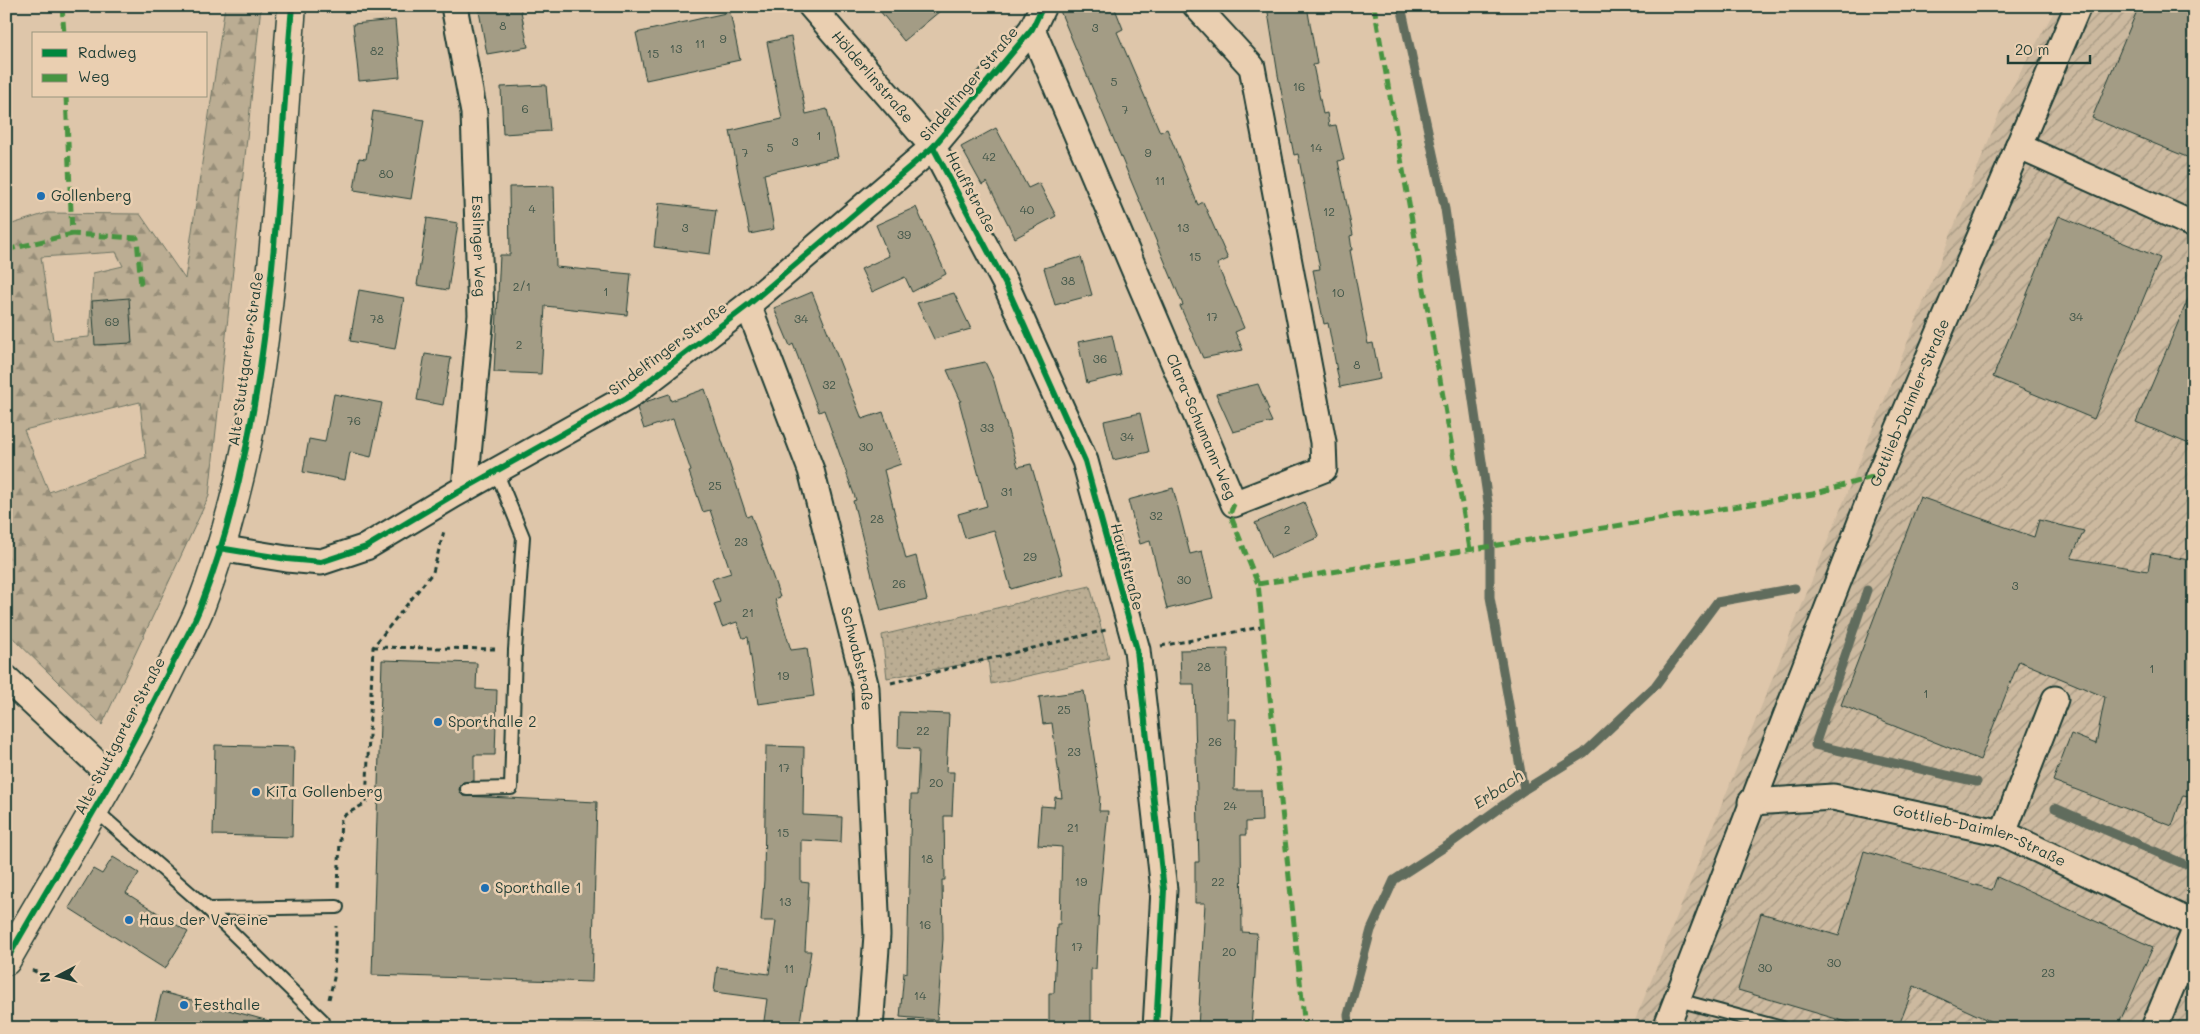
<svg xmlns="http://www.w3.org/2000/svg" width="2200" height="1034" font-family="Mali,sans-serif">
  <defs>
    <pattern id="industrial-furrows" width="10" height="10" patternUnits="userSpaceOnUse" patternTransform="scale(1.25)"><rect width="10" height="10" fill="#ccb99f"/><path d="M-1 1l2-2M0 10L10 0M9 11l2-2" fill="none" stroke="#a59882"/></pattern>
    <pattern id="forest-firs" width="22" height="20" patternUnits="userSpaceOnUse" patternTransform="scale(1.25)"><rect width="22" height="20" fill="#bbad93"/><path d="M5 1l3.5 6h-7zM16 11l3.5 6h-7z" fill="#978e79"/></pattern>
    <pattern id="park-dots" width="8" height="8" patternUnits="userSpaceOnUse" patternTransform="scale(1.25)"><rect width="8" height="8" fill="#bbad93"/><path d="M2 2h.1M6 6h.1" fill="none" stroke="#978e79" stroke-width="1.8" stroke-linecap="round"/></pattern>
  </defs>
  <rect width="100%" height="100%" fill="#dec6aa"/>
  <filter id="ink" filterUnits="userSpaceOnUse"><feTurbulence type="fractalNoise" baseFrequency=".02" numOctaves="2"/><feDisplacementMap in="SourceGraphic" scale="10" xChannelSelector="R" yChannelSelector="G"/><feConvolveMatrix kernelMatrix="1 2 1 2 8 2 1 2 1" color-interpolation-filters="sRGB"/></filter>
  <g filter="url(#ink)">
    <polygon fill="url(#industrial-furrows)" points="2057,6 2194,6 2194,1028 1632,1028 2004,102"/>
    <polygon fill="#bbad93" stroke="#6d7564" points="557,1022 623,1024 623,1028 556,1028"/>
    <path fill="url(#forest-firs)" stroke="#6d7564" fill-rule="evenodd" d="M 225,6 L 261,6 L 209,496 L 102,725 L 6,631 L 6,226 L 47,213 L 140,214 L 185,279 ZM 116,252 L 123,266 L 93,273 L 89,337 L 53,340 L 41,257 ZM 140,402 L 146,457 L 49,492 L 24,430 Z"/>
    <polygon fill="url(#park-dots)" stroke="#6d7564" points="1090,586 1109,658 991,684 988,660 887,678 882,635"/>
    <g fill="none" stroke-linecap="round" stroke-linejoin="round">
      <g stroke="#606c5d" stroke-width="9">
        <polyline points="1401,6 1445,209 1490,516 1490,597 1524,790"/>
        <polyline points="1867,590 1815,745 1977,782"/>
        <polyline points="2055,808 2184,864"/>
        <polyline points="1350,1028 1348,1015 1371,930 1394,880 1451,843 1524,790 1584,753 1655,686 1717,602 1795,588"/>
      </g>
    </g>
    <g fill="#a39c85" stroke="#1f3d34">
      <polygon points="478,6 520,6 528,47 487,54"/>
      <polygon points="876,6 946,6 904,41"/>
      <polygon points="1058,6 1114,6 1123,29 1117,32 1160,132 1167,129 1198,205 1203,202 1228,259 1217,264 1244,328 1235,332 1243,350 1203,358 1180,306 1183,305"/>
      <polygon points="1267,6 1307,6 1317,64 1313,65 1323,114 1327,113 1329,126 1336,125 1344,160 1338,161 1353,235 1350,236 1352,250 1350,250 1368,344 1373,343 1380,379 1340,387 1328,323 1324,324 1313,270 1320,269 1298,154 1294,155 1278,75"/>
      <polygon points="2139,6 2194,6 2194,160 2092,118"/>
      <polygon points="730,12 740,60 646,80 636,33"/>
      <polygon points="395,20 400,77 359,81 353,24"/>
      <polygon points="791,37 806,114 827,109 838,157 764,174 774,229 750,234 730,131 782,119 767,42"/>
      <polygon points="546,85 550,131 503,134 501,87"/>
      <polygon points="373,111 424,120 411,199 354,190 359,158 366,159"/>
      <polygon points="996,128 1028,188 1039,183 1056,216 1015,238 987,182 982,185 961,147"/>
      <polygon points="554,186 556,267 631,274 627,315 545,306 541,374 494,372 500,255 510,255 509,187"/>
      <polygon points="659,203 716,210 710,254 654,247"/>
      <polygon points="916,207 946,274 912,292 905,277 872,292 861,269 889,256 876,225"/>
      <polygon points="2059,216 2160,258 2094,419 1993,377"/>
      <polygon points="427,218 458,223 448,290 417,285"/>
      <polygon points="1081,257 1092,295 1055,305 1044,268"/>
      <polygon points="2194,285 2194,446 2136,422"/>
      <polygon points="359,290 404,298 395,349 350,341"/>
      <polygon points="812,292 862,419 883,412 901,464 884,470 906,559 916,556 927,600 881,611 853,501 856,500 824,410 819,412 793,344 790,346 774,308"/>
      <polygon points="954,293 971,329 934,339 917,303"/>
      <polygon points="129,298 132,343 95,345 92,301"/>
      <polygon points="1112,335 1121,375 1087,383 1078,342"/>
      <polygon points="425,354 451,358 443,405 417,400"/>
      <polygon points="985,362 994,381 1018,467 1031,464 1063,574 1011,589 994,530 965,538 958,514 987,506 959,401 961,401 947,370"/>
      <polygon points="1258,384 1269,410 1267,411 1272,422 1233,432 1216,394"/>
      <polygon points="705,389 747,517 751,515 780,597 775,599 791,650 807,648 814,696 758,704 748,637 743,638 737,622 722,627 714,604 720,602 712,579 731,573 710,510 703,512 689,472 691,471 673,419 644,429 637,408 645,402 669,394 671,401"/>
      <polygon points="334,394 382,403 371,457 350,452 345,480 303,472 309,439 325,442"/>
      <polygon points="1140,413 1149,452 1113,460 1104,421"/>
      <polygon points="1173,488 1190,554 1202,551 1213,598 1167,609 1150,541 1140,544 1128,500"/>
      <polygon points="1920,497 2034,537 2039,520 2084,531 2071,558 2148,571 2151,553 2194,561 2194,797 2183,795 2172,826 2053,781 2071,734 2096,744 2105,697 2019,661 1980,760 1841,705"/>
      <polygon points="1304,502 1319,537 1271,558 1255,523"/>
      <polygon points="1228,649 1227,719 1236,719 1234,790 1261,790 1262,821 1246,822 1246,835 1241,835 1242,932 1257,933 1255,974 1251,1028 1198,1028 1205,903 1195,903 1195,862 1199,862 1194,684 1181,684 1180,650"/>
      <polygon points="382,660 477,663 476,689 497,690 495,755 474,755 474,781 463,782 460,785 459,790 463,796 597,802 592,982 372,975"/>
      <polygon points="1084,691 1100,796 1099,811 1108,811 1099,904 1096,969 1091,969 1091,1028 1049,1028 1049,993 1054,993 1057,924 1060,924 1062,847 1038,845 1041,806 1054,807 1055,797 1062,798 1052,723 1043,724 1039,697"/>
      <polygon points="899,712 949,714 946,772 954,772 952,816 944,816 945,880 942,880 943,939 937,1020 900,1017 904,972 907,973 911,795 917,795 919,749 898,748"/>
      <polygon points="215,745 294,747 292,837 213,835"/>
      <polygon points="766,746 804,747 803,815 842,817 841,842 801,840 801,882 809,883 805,951 811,951 799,1028 763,1028 767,999 714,992 717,967 769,974 776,921 761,921 764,880"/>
      <polygon points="1864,851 1992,890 1997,877 2153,947 2117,1028 2005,1028 1914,986 1898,1028 1867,1028 1738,990 1761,913 1839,936"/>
      <polygon points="113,857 139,873 126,893 188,932 165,969 69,908 93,869 102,874"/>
      <polygon points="162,992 269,1021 268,1028 153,1028"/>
    </g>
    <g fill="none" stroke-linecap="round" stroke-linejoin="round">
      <defs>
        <g id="lane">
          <polyline points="467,789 511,788 515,650 523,537 496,471"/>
          <polyline points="95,810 208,909 323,1021 322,1028"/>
          <polyline points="208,909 337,907"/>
          <polyline points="1678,1000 1782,1028"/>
        </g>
        <g id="street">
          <path id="s1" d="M 454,6 L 474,113 L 481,315 L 465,488"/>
          <path id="s2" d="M 811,6 L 933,147 L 1005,283 L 1085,461 L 1137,650 L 1164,890 L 1156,1028"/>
          <path id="s3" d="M 1032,29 L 1234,504 L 1324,469 L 1323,442 L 1252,67 L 1196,6"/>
          <polyline points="2018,146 2194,225"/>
          <path id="s4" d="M 748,305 L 811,470 L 866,688 L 877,935 L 870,1028"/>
          <polyline points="219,548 287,559 321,562 366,547 455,494 628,397 748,305 933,147 1032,29 1043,6"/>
          <polyline points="6,678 113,778"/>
          <path id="s5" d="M 1751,802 L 1833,797 L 2003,833 L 2194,924"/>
          <polyline points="2003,833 2055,699"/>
          <path id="s6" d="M 1666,1028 L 1879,475 L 2078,6"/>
          <polyline points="2154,1028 2194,933"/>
        </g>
        <path id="secondary" d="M 6,961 C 60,866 119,774 166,677 C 177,654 191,631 200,608 C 274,417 275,208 292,6"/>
      </defs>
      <use href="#lane" stroke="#1f3d34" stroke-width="16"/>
      <use href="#street" stroke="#1f3d34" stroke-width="29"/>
      <use href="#secondary" stroke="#1f3d34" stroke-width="31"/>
      <g stroke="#1f3d34" stroke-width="3" stroke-dasharray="5 4" stroke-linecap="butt">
        <polyline points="1161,646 1261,627"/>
        <polyline points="373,647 495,649"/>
        <polyline points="891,683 1106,630"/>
        <polyline points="338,887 341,817 366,803 373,647 433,572 444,531"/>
        <polyline points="32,970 47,977"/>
        <polyline points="329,999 334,978 336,926"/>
      </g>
      <use href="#lane" stroke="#eacfb1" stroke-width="12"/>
      <use href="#street" stroke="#eacfb1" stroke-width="25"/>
      <use href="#secondary" stroke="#eacfb1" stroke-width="28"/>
      <g stroke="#479441" stroke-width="5" stroke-dasharray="10 5" stroke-linecap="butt">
        <polyline points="62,6 64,34"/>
        <polyline points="1374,6 1470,549"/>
        <polyline points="66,96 72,234 137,238 141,286"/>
        <polyline points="6,250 72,234"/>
        <polyline points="1234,504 1230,514 1258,584 1305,1028"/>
        <polyline points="1258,584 1813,494 1879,475"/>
      </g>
      <defs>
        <g id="cycleway">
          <polyline points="933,147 1005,283 1085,461 1137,650 1164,890 1156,1028"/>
          <polyline points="219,548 287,559 321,562 366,547 455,494 628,397 748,305 933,147 1032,29 1043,6"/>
          <path d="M 6,961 C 60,866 119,774 166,677 C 177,654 191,631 200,608 C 274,417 275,208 292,6"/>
        </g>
      </defs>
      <use href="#cycleway" stroke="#eacfb1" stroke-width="9"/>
      <use href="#cycleway" stroke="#00873e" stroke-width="6"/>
    </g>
  </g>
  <g fill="#1f6fb2" stroke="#eacfb1" stroke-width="2">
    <circle cx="41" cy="196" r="5"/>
    <circle cx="438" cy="722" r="5"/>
    <circle cx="256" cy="792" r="5"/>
    <circle cx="485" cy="888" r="5"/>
    <circle cx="129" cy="920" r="5"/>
    <circle cx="184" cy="1005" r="5"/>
  </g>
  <g text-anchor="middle" stroke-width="5" stroke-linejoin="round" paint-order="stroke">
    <g font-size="12" fill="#405548">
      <text x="503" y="30">8</text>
      <text x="1095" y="32">3</text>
      <text x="723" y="43">9</text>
      <text x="700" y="48">11</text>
      <text x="676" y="53">13</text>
      <text x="377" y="55">82</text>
      <text x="653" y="58">15</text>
      <text x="1114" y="86">5</text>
      <text x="1299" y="91">16</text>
      <text x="525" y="113">6</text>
      <text x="1125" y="114">7</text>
      <text x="819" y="140">1</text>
      <text x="795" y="146">3</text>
      <text x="770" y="152">5</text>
      <text x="1316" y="152">14</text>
      <text x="745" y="157">7</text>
      <text x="1148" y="157">9</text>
      <text x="989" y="161">42</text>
      <text x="386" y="178">80</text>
      <text x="1160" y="185">11</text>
      <text x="532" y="213">4</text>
      <text x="1027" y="214">40</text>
      <text x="1329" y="216">12</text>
      <text x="685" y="232">3</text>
      <text x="1183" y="232">13</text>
      <text x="904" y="239">39</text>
      <text x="1195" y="261">15</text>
      <text x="1068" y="285">38</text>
      <text x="522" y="291">2/1</text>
      <text x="606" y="296">1</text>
      <text x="1338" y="297">10</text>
      <text x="1212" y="321">17</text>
      <text x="2076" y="321">34</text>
      <text x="377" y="323">78</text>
      <text x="801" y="323">34</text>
      <text x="112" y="326">69</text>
      <text x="519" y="349">2</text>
      <text x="1100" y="363">36</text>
      <text x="1357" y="369">8</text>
      <text x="829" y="389">32</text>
      <text x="354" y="425">76</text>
      <text x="987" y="432">33</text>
      <text x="1127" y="441">34</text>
      <text x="866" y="451">30</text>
      <text x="715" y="490">25</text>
      <text x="1007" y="496">31</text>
      <text x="1156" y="520">32</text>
      <text x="877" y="523">28</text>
      <text x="1287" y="534">2</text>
      <text x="741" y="546">23</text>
      <text x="1030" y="561">29</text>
      <text x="1184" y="584">30</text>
      <text x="899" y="588">26</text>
      <text x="2015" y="590">3</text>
      <text x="748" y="617">21</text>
      <text x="1204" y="671">28</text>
      <text x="2152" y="673">1</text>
      <text x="783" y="680">19</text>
      <text x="1926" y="698">1</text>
      <text x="1064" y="714">25</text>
      <text x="923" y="735">22</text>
      <text x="1215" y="746">26</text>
      <text x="1074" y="756">23</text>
      <text x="784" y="772">17</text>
      <text x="936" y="787">20</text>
      <text x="1230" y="810">24</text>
      <text x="1073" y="832">21</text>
      <text x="783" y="837">15</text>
      <text x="927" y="863">18</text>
      <text x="1081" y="886">19</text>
      <text x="1218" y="886">22</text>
      <text x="785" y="906">13</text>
      <text x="925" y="929">16</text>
      <text x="1077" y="951">17</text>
      <text x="1229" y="956">20</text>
      <text x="1834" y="967">30</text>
      <text x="1765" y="972">30</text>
      <text x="789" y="973">11</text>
      <text x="2048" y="977">23</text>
      <text x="920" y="1000">14</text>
    </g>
    <g font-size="15" fill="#1f3d34" stroke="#eacfb1">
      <text dy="5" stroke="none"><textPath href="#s2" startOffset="94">Hölderlinstraße</textPath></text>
      <text transform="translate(969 84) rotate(-50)" y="5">Sindelfinger Straße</text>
      <text transform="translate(971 192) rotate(62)" y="5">Hauffstraße</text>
      <text dy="5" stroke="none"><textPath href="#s1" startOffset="242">Esslinger Weg</textPath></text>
      <text transform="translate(668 349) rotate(-37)" y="5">Sindelfinger Straße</text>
      <text transform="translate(246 359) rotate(-82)" y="5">Alte Stuttgarter Straße</text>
      <text dy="5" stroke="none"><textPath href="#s6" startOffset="671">Gottlieb-Daimler-Straße</textPath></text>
      <text dy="5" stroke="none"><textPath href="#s3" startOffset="432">Clara-Schumann-Weg</textPath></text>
      <text transform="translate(1127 567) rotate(75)" y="5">Hauffstraße</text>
      <text dy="5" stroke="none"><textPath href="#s4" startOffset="371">Schwabstraße</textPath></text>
      <text transform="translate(120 736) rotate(-62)" y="5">Alte Stuttgarter Straße</text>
      <text dy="5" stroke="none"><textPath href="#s5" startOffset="234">Gottlieb-Daimler-Straße</textPath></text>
    </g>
    <g font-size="15" fill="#1f3d34" stroke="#eacfb1" text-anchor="start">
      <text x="51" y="201">Gollenberg</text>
      <text x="448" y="727">Sporthalle 2</text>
      <text x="266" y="797">KiTa Gollenberg</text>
      <text x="495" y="893">Sporthalle 1</text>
      <text x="139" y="925">Haus der Vereine</text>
      <text x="194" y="1010">Festhalle</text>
    </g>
    <g font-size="16" font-style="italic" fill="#2f493e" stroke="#eacfb1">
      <text transform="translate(1498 789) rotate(-34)" y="6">Erbach</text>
    </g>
  </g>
  <rect width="2200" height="1034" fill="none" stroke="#eacfb1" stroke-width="25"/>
  <rect x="12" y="12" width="2175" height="1009" fill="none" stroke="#1f3d34" stroke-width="2" filter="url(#ink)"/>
  <rect x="32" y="32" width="175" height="65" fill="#eacfb1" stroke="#99957f"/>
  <rect x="42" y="49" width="25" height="8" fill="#00873e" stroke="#99957f"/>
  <text x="78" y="58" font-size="15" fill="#1f3d34">Radweg</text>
  <rect x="42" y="74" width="25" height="8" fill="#479441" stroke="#99957f"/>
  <text x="78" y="82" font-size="15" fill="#1f3d34">Weg</text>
  <g transform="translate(58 976) rotate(264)" stroke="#eacfb1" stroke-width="4" paint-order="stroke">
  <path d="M0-4L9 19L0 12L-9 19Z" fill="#1f3d34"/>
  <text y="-8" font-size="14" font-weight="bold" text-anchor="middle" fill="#1f3d34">N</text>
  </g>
  <path d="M2008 55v8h82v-8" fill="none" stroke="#1f3d34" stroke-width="2.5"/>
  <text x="2015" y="55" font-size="15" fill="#1f3d34" stroke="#eacfb1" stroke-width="4" paint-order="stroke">20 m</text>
</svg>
